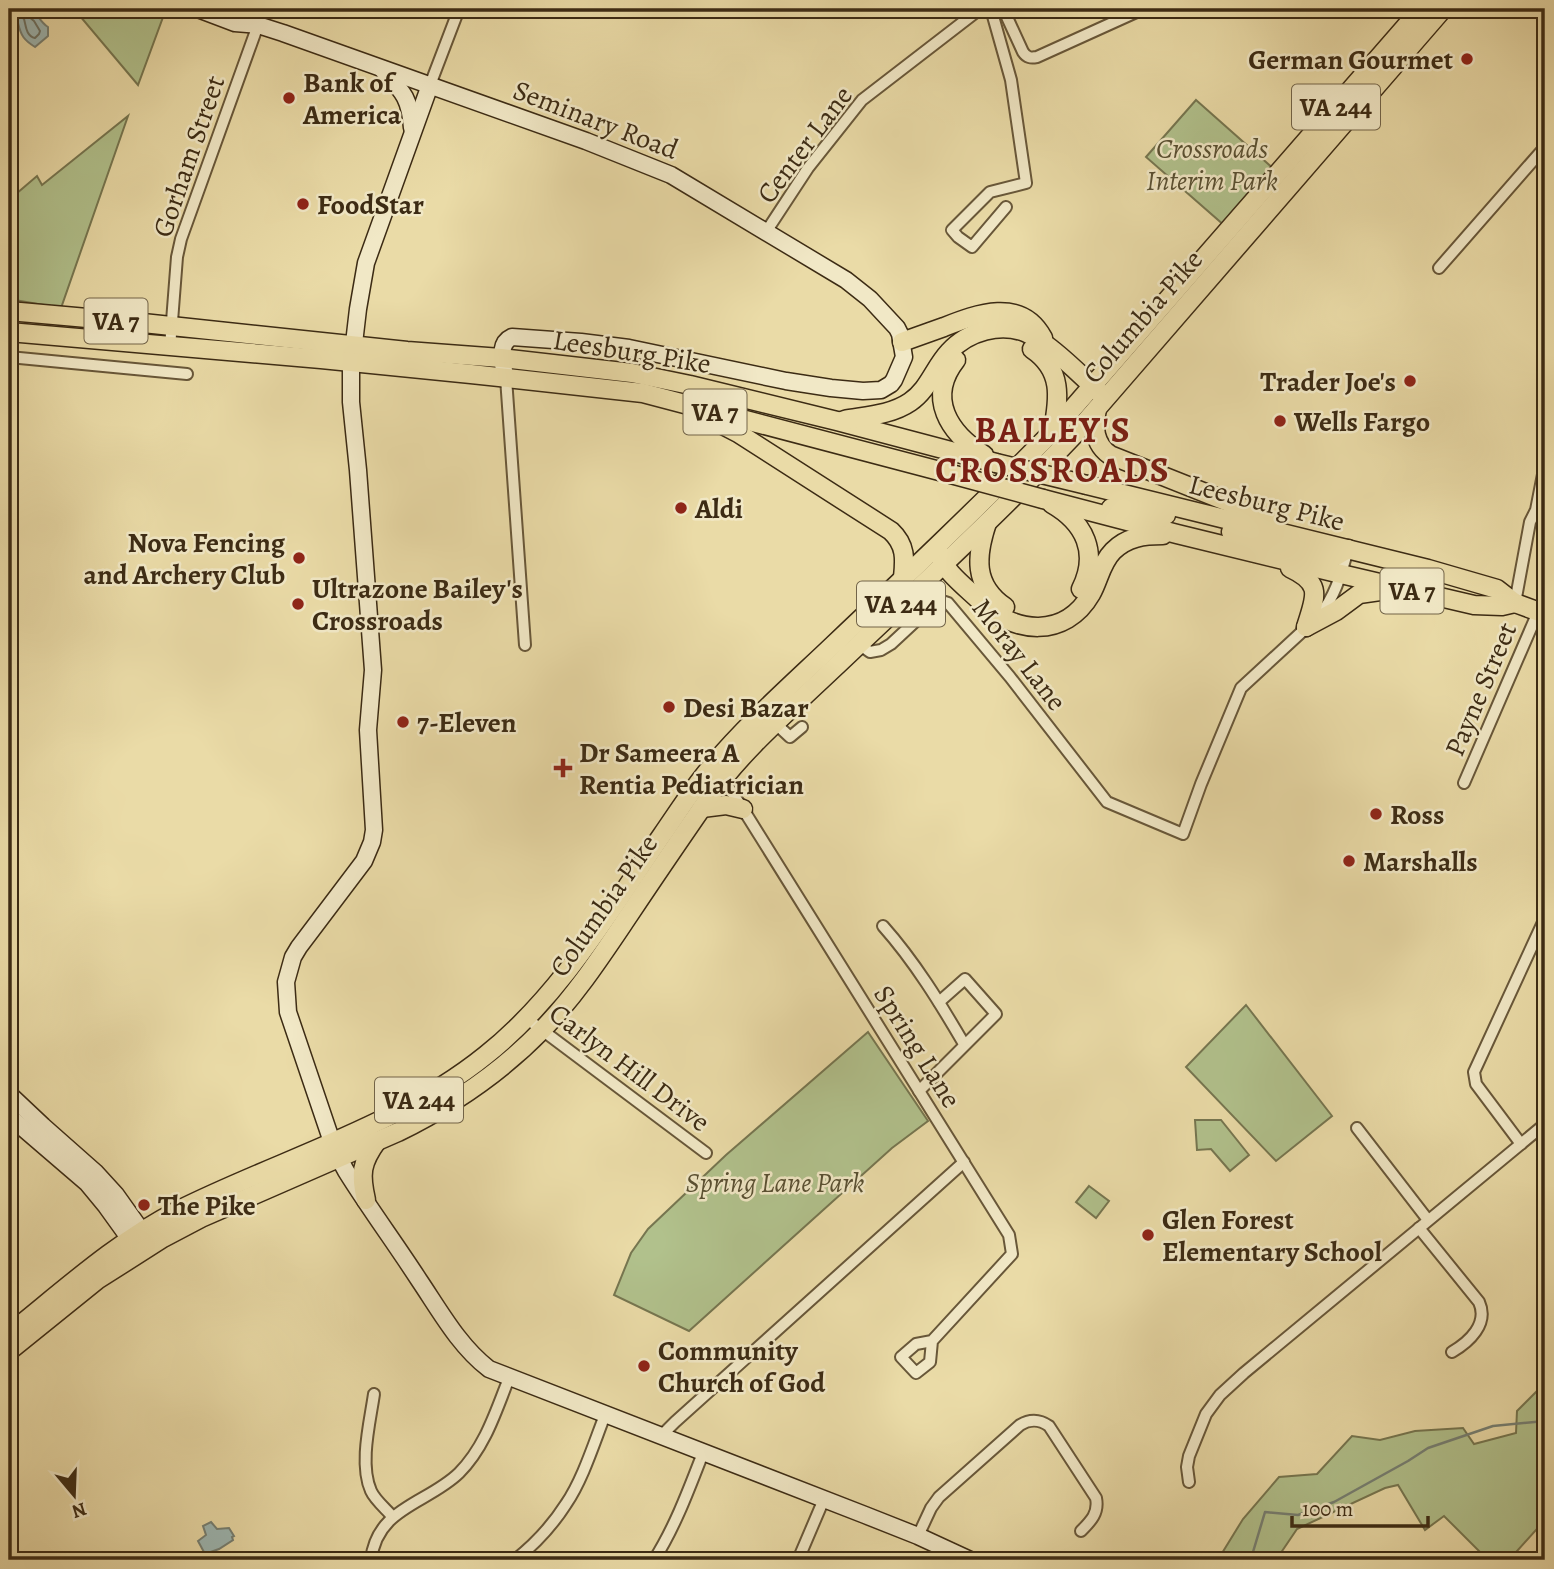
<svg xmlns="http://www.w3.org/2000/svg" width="1554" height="1569" font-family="Alegreya,serif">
  <rect width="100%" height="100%" fill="#eadba7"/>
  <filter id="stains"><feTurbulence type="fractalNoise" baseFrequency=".00286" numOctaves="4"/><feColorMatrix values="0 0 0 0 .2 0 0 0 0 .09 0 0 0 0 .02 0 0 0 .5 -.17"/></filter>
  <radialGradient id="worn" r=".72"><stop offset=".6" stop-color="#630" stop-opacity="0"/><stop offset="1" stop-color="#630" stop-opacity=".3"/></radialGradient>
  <g fill="#b1c18c" stroke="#767650" stroke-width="2">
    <polygon points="74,9 166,9 138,85"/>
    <polygon points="1196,100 1275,170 1225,226 1146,157"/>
    <polygon points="128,116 61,308 9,299 9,200 37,176 42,185"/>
    <polygon points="1246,1005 1332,1116 1276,1161 1186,1067"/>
    <polygon points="868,1032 928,1121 892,1148 689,1331 614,1295 631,1253 648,1229 726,1155"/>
    <polygon points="1195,1120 1221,1120 1249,1155 1230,1171 1211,1149 1197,1150"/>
    <polygon points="1089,1186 1109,1201 1096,1218 1076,1202"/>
    <polygon points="1545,1383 1545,1520 1509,1560 1488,1560 1444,1516 1425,1530 1398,1485 1385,1488 1297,1529 1276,1560 1168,1560 1219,1558 1243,1519 1279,1477 1317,1474 1352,1436 1380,1440 1415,1431 1463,1428 1474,1444 1516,1433 1517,1411"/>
  </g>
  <g fill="#9db8b4" stroke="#768074" stroke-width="2">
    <path d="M 11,9 L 32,9 C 38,15 41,23 48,27 L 48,36 L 35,47 C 24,40 21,36 18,23 L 14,21 Z"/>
    <polygon points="211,1522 217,1529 229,1528 234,1536 232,1537 233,1540 219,1549 205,1554 198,1541 206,1535 203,1526"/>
  </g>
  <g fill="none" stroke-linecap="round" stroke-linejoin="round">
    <path stroke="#6c7264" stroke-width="2" d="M 18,9 L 20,16 L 24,19 C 26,26 26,36 35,38 L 39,34 L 40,31 L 34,21 L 28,16 L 28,9"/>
    <polyline stroke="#768074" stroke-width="2.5" points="1243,1560 1253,1552 1265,1512 1298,1515 1334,1502 1408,1461 1428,1448 1493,1426 1545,1421"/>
    <defs>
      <g id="street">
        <polyline points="991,9 1011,80 1026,183 990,192 952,230 958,237 972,247 1006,207"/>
        <path d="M 1005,9 L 1006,15 L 1023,52 C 1027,58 1031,58 1037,57 L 1143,9"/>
        <polyline points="430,85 459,9"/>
        <polyline points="766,232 808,168 862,100 980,9"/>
        <polyline points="1439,268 1545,147"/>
        <polyline points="170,347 177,257 181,239 258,25"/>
        <polyline points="9,357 187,374"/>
        <polyline points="506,378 525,645"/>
        <polyline points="1515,603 1530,522 1536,510 1545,464"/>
        <path d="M 856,642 L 870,652 L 881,650 L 891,644 L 934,604 L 942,601 L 948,603 L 1010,677 L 1107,802 L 1183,834 L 1201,784 L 1241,688 L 1319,616 C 1336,595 1341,574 1348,549"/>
        <polyline points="776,724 790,737 802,727"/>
        <polyline points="720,776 723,779 743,809 1009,1235 1012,1254 932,1341 930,1362 916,1373 901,1357 916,1344 932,1341"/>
        <polyline points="1464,783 1538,612"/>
        <path d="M 883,926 C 915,962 940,1003 964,1044"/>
        <polyline points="526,1018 706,1153"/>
        <polyline points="919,1091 996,1014 965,979 939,1002"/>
        <polyline points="1357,1128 1428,1220"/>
        <polyline points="1521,1144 1476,1084 1474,1072 1545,918"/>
        <path d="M 1419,1228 L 1479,1302 C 1489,1324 1469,1342 1452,1352"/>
        <path d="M 374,1394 C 370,1422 359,1464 371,1491 C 375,1500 386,1509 392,1516"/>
        <polyline points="661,1436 675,1422 964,1162"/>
        <polyline points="1189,1482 1187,1467 1189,1456 1206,1414 1220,1395 1244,1373 1545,1124"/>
        <path d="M 918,1536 L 931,1508 L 939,1497 L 1020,1425 C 1030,1419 1039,1419 1049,1426 L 1096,1498 C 1099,1513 1091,1521 1081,1531"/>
        <path d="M 371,1560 C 377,1507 427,1504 459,1473 C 485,1447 496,1411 509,1378"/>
        <path d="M 515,1560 C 535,1544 552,1526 566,1504 C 583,1479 594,1443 605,1415"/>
        <path d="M 654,1560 C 675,1527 689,1489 703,1453"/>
        <polyline points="798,1560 824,1499"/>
      </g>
      <g id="secondary">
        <path d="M 198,9 L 235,23 L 258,25 L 283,33 L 586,141 L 671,175 L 846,280 L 870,299 L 897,328 L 900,334 L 904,357 L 894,380 L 891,384 L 881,390 L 863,391 L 831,388 L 786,381 L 629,348 L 581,342 L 512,337 C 499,343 502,358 504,370"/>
        <polyline points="238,9 258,25"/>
        <path d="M 382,69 C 402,91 410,97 412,128"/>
        <path d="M 430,85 L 366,263 L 358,309 L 351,369 L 351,402 L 358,470 L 373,670 L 368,730 L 374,830 L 372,842 L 364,861 L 299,947 L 293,957 L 286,982 L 288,1012 L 332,1142 L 339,1158 L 346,1171 C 369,1208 395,1243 419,1280 C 440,1311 459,1346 489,1369 L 865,1515 L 918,1536 L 970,1560"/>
        <polyline points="9,1094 43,1126 95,1172 116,1195 148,1240"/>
        <polyline points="9,1116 87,1183 106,1206 137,1249"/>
      </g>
      <g id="primary">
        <polyline points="9,311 143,323 407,351 501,358 632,373 690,385 837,421 996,463"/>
        <polyline points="9,332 321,359 471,374 643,393 951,474"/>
        <path d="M 902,342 C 916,337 930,332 944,327 C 977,314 1021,297 1043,338"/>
        <path d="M 1032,349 C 1063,370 1059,398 1053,430"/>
        <path d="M 956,360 C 926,398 949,433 984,455"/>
        <path d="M 1097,409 C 1093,427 1094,444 1110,455 L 1251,511 L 1273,523"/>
        <path d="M 709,418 L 738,433 L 891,531 C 906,545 905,559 903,578"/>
        <path d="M 844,420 C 866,416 891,415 910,402 C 929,389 934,368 949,352 C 968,331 1001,322 1027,333 C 1049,343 1083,377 1101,394"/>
        <polyline points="1087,485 1428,569 1497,589 1515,603 1545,614"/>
        <polyline points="1043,499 1177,534 1341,574 1474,605 1502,606 1515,603"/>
        <path d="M 1052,504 C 1085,523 1099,553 1081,589"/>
        <polyline points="1111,508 1134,510 1166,515"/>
        <path d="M 987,523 C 976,556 973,585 1005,607"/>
        <polyline points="1231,532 1325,557 1336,556 1348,549"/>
        <path d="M 939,553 C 944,572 967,588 981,602 C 1014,634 1065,639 1091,594 C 1099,580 1101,563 1113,551 C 1127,537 1144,535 1163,535"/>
        <path d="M 1290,568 C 1324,584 1315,597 1306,627"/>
        <polyline points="1306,627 1336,611 1359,594 1387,590"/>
        <polyline points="702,808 726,805 743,809"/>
        <path d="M 366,1200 C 360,1174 361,1163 377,1141"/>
        <path d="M 9,1334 C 64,1290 116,1242 179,1210 C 281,1159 397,1127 486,1055 C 560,996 609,912 662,835 C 678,812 693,788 711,767 C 747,724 790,686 831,647 C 906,576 981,505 1053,431 L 1421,9"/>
        <path d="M 9,1351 L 97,1280 L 163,1238 L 201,1218 L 398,1132 C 451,1106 501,1072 542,1030 C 576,995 602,955 629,915 C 655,876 681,838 708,799 C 742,750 790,710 833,669 C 914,592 997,516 1074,435 L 1443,9"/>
      </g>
    </defs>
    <use href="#street" stroke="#685739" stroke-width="14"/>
    <use href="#secondary" stroke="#3c2b14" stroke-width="19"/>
    <use href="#primary" stroke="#3c2b14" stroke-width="21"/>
    <use href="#street" stroke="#f1e8c6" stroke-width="10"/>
    <use href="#secondary" stroke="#f1e8c6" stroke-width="16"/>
    <use href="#primary" stroke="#eadba7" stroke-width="18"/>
    <defs>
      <g id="primary-bridge">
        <polyline points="996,463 1087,485"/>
        <polyline points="951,474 1043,499"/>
      </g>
    </defs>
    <use href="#primary-bridge" stroke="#3c2b14" stroke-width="21" stroke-linecap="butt"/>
    <use href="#primary-bridge" stroke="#eadba7" stroke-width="18"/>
  </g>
  <g fill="#8f2418" stroke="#f1e8c6" stroke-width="2.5">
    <circle cx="1467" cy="59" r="7"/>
    <circle cx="289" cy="98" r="7"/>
    <circle cx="303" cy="204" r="7"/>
    <circle cx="1410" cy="381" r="7"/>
    <circle cx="1280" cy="421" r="7"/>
    <circle cx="681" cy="508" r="7"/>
    <circle cx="299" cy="558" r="7"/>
    <circle cx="298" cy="604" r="7"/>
    <circle cx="669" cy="707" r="7"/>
    <circle cx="403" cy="722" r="7"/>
    <path d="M559.5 757.5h7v7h7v7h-7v7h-7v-7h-7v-7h7z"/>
    <circle cx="1376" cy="814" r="7"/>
    <circle cx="1349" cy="861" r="7"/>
    <circle cx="144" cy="1205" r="7"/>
    <circle cx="1148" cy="1235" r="7"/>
    <circle cx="644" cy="1366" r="7"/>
  </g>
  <g text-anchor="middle" stroke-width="5" stroke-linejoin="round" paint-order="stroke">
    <g fill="#f1e8c6" stroke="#726449" stroke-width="2">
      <rect x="1292" y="84.5" width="88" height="45" rx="5"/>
      <rect x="84.5" y="298.5" width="63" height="45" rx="5"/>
      <rect x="683.5" y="389.5" width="63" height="45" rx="5"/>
      <rect x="1380.5" y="568.5" width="63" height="45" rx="5"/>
      <rect x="857" y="581.5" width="88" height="45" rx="5"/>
      <rect x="375" y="1077.5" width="88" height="45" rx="5"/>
    </g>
    <g font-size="26" font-weight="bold" fill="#3c2b14">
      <text x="1336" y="116">VA 244</text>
      <text x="116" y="330">VA 7</text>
      <text x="715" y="421">VA 7</text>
      <text x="1412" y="600">VA 7</text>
      <text x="901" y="613">VA 244</text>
      <text x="419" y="1109">VA 244</text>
    </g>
    <g font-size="28" font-weight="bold" fill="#3c2b14" stroke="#f1e8c6" text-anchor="start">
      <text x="1453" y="69" text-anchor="end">German Gourmet</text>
      <text x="303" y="92">Bank of<tspan x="303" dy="32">America</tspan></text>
      <text x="317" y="214">FoodStar</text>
      <text x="1396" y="391" text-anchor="end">Trader Joe's</text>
      <text x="1294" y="431">Wells Fargo</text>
      <text x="695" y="518">Aldi</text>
      <text x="285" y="552" text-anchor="end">Nova Fencing<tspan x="285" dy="32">and Archery Club</tspan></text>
      <text x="312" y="598">Ultrazone Bailey's<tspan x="312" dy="32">Crossroads</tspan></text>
      <text x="683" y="717">Desi Bazar</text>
      <text x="417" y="732">7-Eleven</text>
      <text x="579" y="762">Dr Sameera A<tspan x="579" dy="32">Rentia Pediatrician</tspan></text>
      <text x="1390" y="824">Ross</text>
      <text x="1363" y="871">Marshalls</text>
      <text x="158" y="1215">The Pike</text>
      <text x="1162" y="1229">Glen Forest<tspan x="1162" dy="32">Elementary School</tspan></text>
      <text x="658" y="1360">Community<tspan x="658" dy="32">Church of God</tspan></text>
    </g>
    <g font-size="28" fill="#3c2b14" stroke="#f1e8c6">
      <text transform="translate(596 119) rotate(21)" y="10">Seminary Road</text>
      <text transform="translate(804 144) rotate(-53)" y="10">Center Lane</text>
      <text transform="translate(188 156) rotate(-71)" y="10">Gorham Street</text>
      <text transform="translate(1142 316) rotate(-49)" y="10">Columbia Pike</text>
      <text transform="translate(632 351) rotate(9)" y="10">Leesburg Pike</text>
      <text transform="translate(1267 502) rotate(14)" y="10">Leesburg Pike</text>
      <text transform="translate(1020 654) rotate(52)" y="10">Moray Lane</text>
      <text transform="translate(1480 689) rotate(-67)" y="10">Payne Street</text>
      <text transform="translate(603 905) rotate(-55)" y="10">Columbia Pike</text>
      <text transform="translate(918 1046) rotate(58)" y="10">Spring Lane</text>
      <text transform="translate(630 1067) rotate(37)" y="10">Carlyn Hill Drive</text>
    </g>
    <g font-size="28" font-style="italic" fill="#595032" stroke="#f1e8c6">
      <text x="1212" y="158">Crossroads<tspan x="1212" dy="32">Interim Park</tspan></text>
      <text x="775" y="1192">Spring Lane Park</text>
    </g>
    <g font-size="35" font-weight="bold" letter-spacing="2" fill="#7a1f14" stroke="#f1e8c6">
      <text x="1053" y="442">BAILEY'S<tspan x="1053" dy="40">CROSSROADS</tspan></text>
    </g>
  </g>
  <rect width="1554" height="1569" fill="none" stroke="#eadba7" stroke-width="35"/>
  <rect x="10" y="10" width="1533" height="1548" fill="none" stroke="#3c2b14" stroke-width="3.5"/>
  <rect x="18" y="18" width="1519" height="1534" fill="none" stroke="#3c2b14" stroke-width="2"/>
  <g transform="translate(74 1495) rotate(161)" stroke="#f1e8c6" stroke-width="5" paint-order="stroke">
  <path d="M0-5L12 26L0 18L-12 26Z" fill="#3c2b14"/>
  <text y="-10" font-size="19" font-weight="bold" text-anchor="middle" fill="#3c2b14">N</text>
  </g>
  <path d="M1292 1516v10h136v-10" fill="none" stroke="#3c2b14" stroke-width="3.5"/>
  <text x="1302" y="1516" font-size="21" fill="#3c2b14" stroke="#f1e8c6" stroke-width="5" paint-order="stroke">100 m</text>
  <rect width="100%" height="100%" filter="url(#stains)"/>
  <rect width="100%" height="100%" fill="url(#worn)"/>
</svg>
